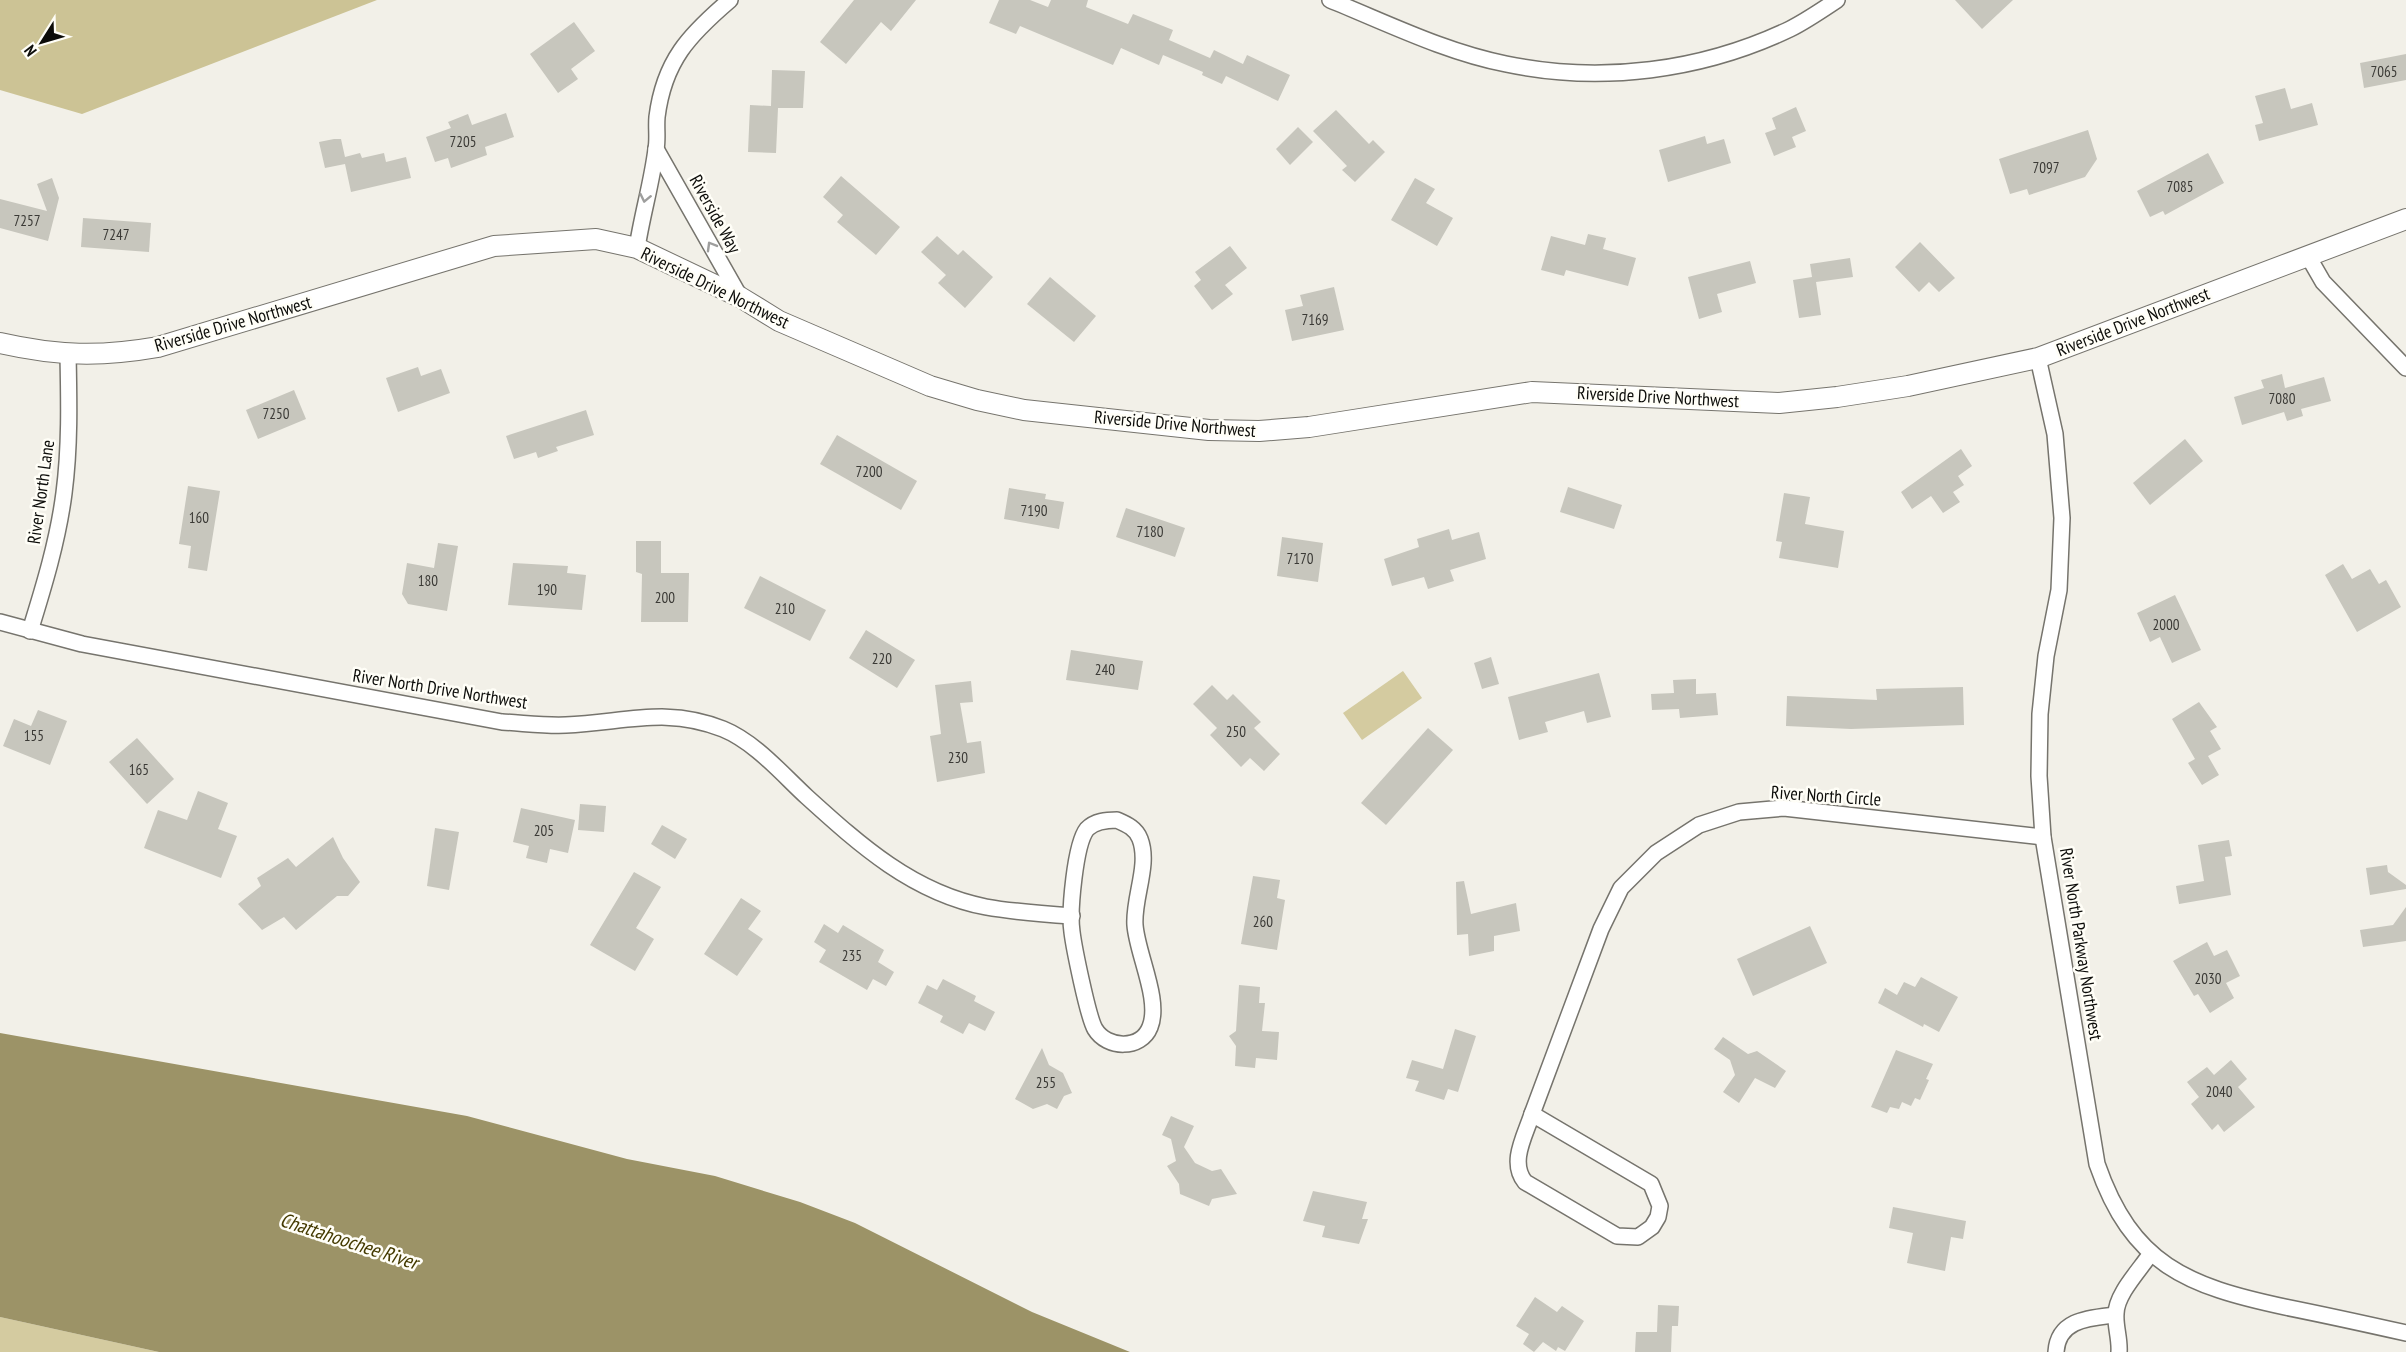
<svg xmlns="http://www.w3.org/2000/svg" width="2406" height="1352" font-family="'PT Sans Narrow',sans-serif">
  <rect width="100%" height="100%" fill="#f2f0e8"/>
  <g fill="#d4cba0">
    <polygon points="1403,671 1422,698 1362,740 1343,713"/>
    <polygon points="0,1317 159,1352 0,1352"/>
  </g>
  <polygon fill="#ccc395" points="0,0 377,0 82,114 0,90"/>
  <polygon fill="#9c9367" points="0,1033 467,1116 627,1159 715,1176 800,1202 855,1223 1032,1312 1130,1352 159,1352 0,1317"/>
  <g fill="#c7c6bd">
    <polygon points="854,0 916,0 891,31 881,22 846,64 820,42"/>
    <polygon points="999,0 1030,0 1048,7 1051,0 1088,0 1086,7 1128,24 1133,14 1173,30 1169,40 1210,58 1214,50 1243,64 1247,55 1290,75 1278,101 1226,76 1222,84 1202,75 1203,72 1163,55 1159,65 1121,48 1113,65 1020,26 1016,34 989,23"/>
    <polygon points="1955,0 2013,0 1982,29"/>
    <polygon points="574,22 595,51 571,69 578,79 558,93 530,54"/>
    <polygon points="2406,54 2406,80 2364,88 2360,63"/>
    <polygon points="772,70 805,71 803,108 778,108 776,153 748,152 750,105 771,106"/>
    <polygon points="2285,88 2291,109 2312,103 2318,125 2259,141 2255,125 2263,123 2255,96"/>
    <polygon points="1796,107 1806,131 1792,137 1796,147 1774,156 1765,133 1776,129 1772,118"/>
    <polygon points="1336,110 1369,144 1373,140 1385,152 1355,182 1342,170 1347,166 1313,131"/>
    <polygon points="506,113 514,137 485,147 487,155 451,168 448,158 435,162 426,137 451,128 448,122 468,114 472,125"/>
    <polygon points="1298,127 1313,142 1290,165 1276,149"/>
    <polygon points="2088,130 2097,159 2085,177 2029,195 2027,189 2010,194 1999,159"/>
    <polygon points="1705,136 1707,144 1724,139 1731,163 1668,182 1659,150"/>
    <polygon points="334,139 341,139 345,157 360,153 362,158 384,153 386,162 406,157 411,178 351,192 345,164 325,168 319,142"/>
    <polygon points="2208,153 2224,183 2165,215 2163,211 2150,217 2137,191"/>
    <polygon points="841,176 900,227 876,255 837,222 843,215 823,197"/>
    <polygon points="52,178 59,198 48,241 0,228 0,199 47,211 37,184"/>
    <polygon points="1415,178 1435,189 1426,203 1453,218 1437,246 1391,220"/>
    <polygon points="83,218 151,223 149,252 81,247"/>
    <polygon points="1588,234 1606,238 1603,249 1636,258 1628,286 1566,270 1564,276 1541,270 1551,236 1585,245"/>
    <polygon points="937,236 958,255 963,250 993,277 965,308 938,283 946,275 921,252"/>
    <polygon points="1920,242 1955,278 1939,292 1929,282 1919,292 1895,267"/>
    <polygon points="1230,246 1247,268 1225,285 1233,294 1212,310 1194,286 1201,280 1195,272"/>
    <polygon points="1850,258 1853,277 1816,282 1821,315 1799,318 1793,280 1812,277 1810,264"/>
    <polygon points="1750,261 1756,283 1717,294 1722,312 1699,319 1688,277"/>
    <polygon points="1050,277 1096,316 1074,342 1027,304"/>
    <polygon points="1334,287 1344,330 1292,341 1285,310 1303,306 1300,295"/>
    <polygon points="418,367 421,376 441,369 450,393 398,412 386,378"/>
    <polygon points="2282,374 2285,388 2324,377 2331,401 2301,409 2303,416 2287,421 2284,412 2242,425 2234,397 2264,388 2261,380"/>
    <polygon points="294,390 306,419 258,439 246,410"/>
    <polygon points="586,410 594,435 556,447 558,451 538,458 536,452 514,459 506,436"/>
    <polygon points="837,435 917,481 901,510 820,464"/>
    <polygon points="2185,439 2203,461 2150,505 2133,483"/>
    <polygon points="1961,449 1972,466 1958,476 1964,485 1953,492 1960,502 1943,513 1931,496 1912,509 1901,492"/>
    <polygon points="188,486 220,491 207,571 188,568 191,546 179,544"/>
    <polygon points="1568,487 1622,505 1614,529 1560,512"/>
    <polygon points="1009,488 1046,494 1045,499 1064,502 1059,529 1004,519"/>
    <polygon points="1784,493 1810,497 1805,524 1844,531 1838,568 1779,558 1782,542 1776,541"/>
    <polygon points="1126,508 1185,528 1175,557 1116,537"/>
    <polygon points="1449,529 1452,540 1479,532 1486,559 1450,570 1454,581 1428,589 1424,577 1392,586 1384,559 1419,547 1417,539"/>
    <polygon points="1282,537 1323,543 1318,582 1277,576"/>
    <polygon points="636,541 661,541 661,573 689,573 688,622 641,622 642,574 636,572"/>
    <polygon points="438,543 458,546 447,611 408,604 402,594 407,563 434,568"/>
    <polygon points="513,563 568,566 567,573 586,575 582,610 508,605"/>
    <polygon points="2343,564 2352,579 2370,569 2379,584 2386,580 2401,607 2357,632 2325,575"/>
    <polygon points="760,576 826,610 810,641 744,608"/>
    <polygon points="2175,595 2201,650 2172,663 2160,637 2150,642 2137,613"/>
    <polygon points="866,630 915,660 897,688 849,658"/>
    <polygon points="1071,650 1143,661 1138,690 1066,680"/>
    <polygon points="1491,657 1499,684 1482,689 1474,663"/>
    <polygon points="1599,673 1611,717 1587,723 1584,711 1545,722 1548,732 1519,740 1508,697"/>
    <polygon points="1696,679 1696,694 1716,693 1718,715 1680,718 1679,709 1652,710 1651,694 1674,693 1673,680"/>
    <polygon points="971,681 973,702 960,703 967,743 981,741 985,773 937,782 930,736 941,734 935,685"/>
    <polygon points="1212,685 1227,700 1233,694 1261,722 1254,728 1280,754 1264,771 1250,758 1241,767 1210,735 1217,728 1193,704"/>
    <polygon points="1963,687 1964,725 1851,729 1786,726 1787,696 1877,700 1876,689"/>
    <polygon points="2199,702 2217,727 2210,731 2221,749 2208,756 2219,775 2202,785 2188,763 2195,759 2172,719"/>
    <polygon points="38,710 67,721 50,765 3,746 14,719 31,726"/>
    <polygon points="1428,728 1453,750 1386,825 1361,803"/>
    <polygon points="137,738 174,779 147,804 109,762"/>
    <polygon points="198,791 228,803 218,829 237,836 221,878 144,848 158,810 187,820"/>
    <polygon points="580,804 606,806 604,832 578,830"/>
    <polygon points="521,808 575,820 568,853 550,849 547,863 526,858 529,846 513,842"/>
    <polygon points="662,825 687,839 675,859 651,844"/>
    <polygon points="435,828 459,832 449,890 427,886"/>
    <polygon points="333,837 343,858 360,882 348,896 337,896 296,930 284,917 262,930 238,904 261,886 257,878 288,858 296,867"/>
    <polygon points="2229,840 2232,856 2225,857 2231,895 2179,904 2176,886 2204,881 2198,845"/>
    <polygon points="2387,865 2388,872 2406,885 2406,889 2370,895 2366,868"/>
    <polygon points="634,872 661,887 636,928 654,939 635,971 590,945"/>
    <polygon points="1253,876 1280,880 1277,898 1285,900 1277,950 1241,944"/>
    <polygon points="1464,881 1471,914 1516,903 1520,931 1494,936 1494,951 1469,956 1468,934 1457,935 1456,882"/>
    <polygon points="741,898 761,911 748,929 763,939 737,976 704,954"/>
    <polygon points="2406,907 2406,941 2363,947 2360,930 2393,925"/>
    <polygon points="824,924 838,933 843,925 884,950 878,962 894,972 886,986 873,979 867,990 819,962 826,950 814,942"/>
    <polygon points="1810,926 1827,963 1753,996 1737,959"/>
    <polygon points="2207,942 2214,956 2227,950 2240,976 2226,983 2234,998 2210,1013 2198,994 2194,996 2173,961"/>
    <polygon points="1921,977 1958,997 1939,1032 1924,1024 1923,1027 1878,1003 1885,988 1897,995 1904,982 1915,987"/>
    <polygon points="943,979 976,996 974,1001 995,1012 985,1031 969,1023 963,1034 940,1022 943,1016 918,1003 927,985 937,990"/>
    <polygon points="1239,985 1260,987 1259,1003 1265,1003 1262,1031 1279,1032 1277,1060 1256,1058 1255,1068 1235,1066 1236,1046 1229,1036 1236,1031"/>
    <polygon points="1455,1029 1476,1036 1458,1092 1448,1089 1444,1100 1415,1091 1419,1081 1406,1078 1412,1060 1443,1069"/>
    <polygon points="1723,1037 1748,1054 1757,1051 1786,1071 1775,1088 1755,1078 1739,1103 1723,1092 1735,1075 1730,1060 1714,1049"/>
    <polygon points="1042,1048 1049,1065 1063,1073 1072,1093 1064,1096 1057,1109 1047,1104 1033,1109 1015,1099"/>
    <polygon points="1896,1050 1933,1064 1926,1079 1929,1080 1920,1100 1915,1098 1911,1106 1902,1102 1899,1109 1890,1107 1887,1113 1871,1107"/>
    <polygon points="2231,1060 2247,1079 2238,1087 2255,1107 2224,1132 2218,1124 2212,1130 2191,1104 2199,1097 2187,1082 2207,1067 2214,1075"/>
    <polygon points="1171,1116 1194,1126 1184,1147 1195,1163 1212,1171 1221,1169 1237,1194 1212,1199 1209,1206 1180,1194 1179,1184 1167,1166 1176,1161 1171,1139 1162,1135"/>
    <polygon points="1313,1191 1367,1202 1362,1219 1368,1219 1359,1244 1322,1237 1325,1226 1303,1221"/>
    <polygon points="1893,1207 1966,1221 1963,1239 1951,1237 1945,1271 1907,1263 1913,1233 1889,1228"/>
    <polygon points="1535,1297 1557,1312 1562,1306 1584,1321 1565,1351 1558,1347 1556,1351 1543,1342 1534,1352 1523,1344 1529,1334 1516,1326"/>
    <polygon points="1658,1305 1679,1306 1678,1326 1672,1326 1671,1352 1635,1352 1636,1332 1657,1332"/>
  </g>
  <g fill="none" stroke-linecap="round" stroke-linejoin="round">
    <defs>
      <g id="minor">
        <path d="M 1330,0 C 1387,23 1445,52 1506,64 C 1601,84 1702,71 1790,29 C 1806,21 1822,10 1837,0"/>
        <polyline points="656,149 740,297"/>
        <path d="M 637,248 C 642,215 652,182 656,149 C 658,139 656,128 657,117 C 664,61 689,35 730,0"/>
        <polyline points="2308,256 2323,282 2406,368"/>
        <path d="M 2038,358 L 2055,434 L 2062,518 L 2059,590 L 2046,656 L 2040,714 L 2039,776 L 2043,837 L 2097,1164 C 2132,1265 2187,1286 2285,1307 C 2325,1315 2366,1324 2406,1333"/>
        <path d="M 0,622 L 82,644 L 502,722 C 523,723 545,726 566,725 C 623,723 666,706 723,729 C 755,742 782,774 807,797 C 860,845 913,893 986,907 C 1014,912 1043,914 1072,916"/>
        <path d="M 30,631 C 44,586 58,540 64,493 C 70,447 69,401 68,355"/>
        <path d="M 1117,820 C 1126,824 1136,828 1140,839 C 1150,865 1133,898 1135,925 C 1137,954 1161,1000 1150,1027 C 1141,1050 1107,1049 1095,1029 C 1088,1017 1074,948 1072,932 C 1069,912 1075,844 1087,829 C 1095,821 1106,820 1117,820 Z"/>
        <polyline points="1532,1114 1601,929 1621,888 1656,853 1699,825 1739,812 1784,808 2043,837"/>
        <path d="M 1532,1114 L 1651,1184 L 1660,1206 L 1658,1217 L 1652,1227 L 1638,1237 L 1617,1236 L 1525,1182 C 1509,1162 1525,1136 1532,1114 Z"/>
        <path d="M 2056,1352 C 2058,1319 2090,1318 2115,1315"/>
        <path d="M 2119,1352 C 2120,1339 2115,1326 2116,1314 C 2116,1294 2140,1270 2151,1253"/>
      </g>
      <path id="tertiary" d="M 0,343 C 57,356 101,357 158,347 L 494,246 L 596,239 L 637,248 L 740,297 L 779,321 L 930,386 L 977,400 L 1024,410 L 1209,430 L 1259,431 L 1309,427 L 1532,392 L 1779,403 L 1837,397 L 1908,386 L 2038,358 L 2406,219"/>
    </defs>
    <use href="#minor" stroke="#76746d" stroke-width="18"/>
    <use href="#tertiary" stroke="#76746d" stroke-width="22"/>
    <use href="#minor" stroke="#fff" stroke-width="15"/>
    <use href="#tertiary" stroke="#fff" stroke-width="20"/>
  </g>
  <defs><path id="oneway-chevron" d="M-2-3.5L2.5 0L-2 3.5" fill="none" stroke-width="1.6" stroke-linecap="round" stroke-linejoin="round" transform="scale(1.5)"/></defs>
  <g stroke="#9e9e9d">
    <use href="#oneway-chevron" transform="translate(645 198) rotate(102)"/>
    <use href="#oneway-chevron" transform="translate(711 246) rotate(-120)"/>
  </g>
  <g text-anchor="middle" stroke-width="5" stroke-linejoin="round" paint-order="stroke">
    <g font-size="15" fill="#3b3a36">
      <text x="2384" y="77">7065</text>
      <text x="463" y="147">7205</text>
      <text x="2046" y="173">7097</text>
      <text x="2180" y="192">7085</text>
      <text x="27" y="226">7257</text>
      <text x="116" y="240">7247</text>
      <text x="1315" y="325">7169</text>
      <text x="2282" y="404">7080</text>
      <text x="276" y="419">7250</text>
      <text x="869" y="477">7200</text>
      <text x="1034" y="516">7190</text>
      <text x="199" y="523">160</text>
      <text x="1150" y="537">7180</text>
      <text x="1300" y="564">7170</text>
      <text x="428" y="586">180</text>
      <text x="547" y="595">190</text>
      <text x="665" y="603">200</text>
      <text x="785" y="614">210</text>
      <text x="2166" y="630">2000</text>
      <text x="882" y="664">220</text>
      <text x="1105" y="675">240</text>
      <text x="1236" y="737">250</text>
      <text x="34" y="741">155</text>
      <text x="958" y="763">230</text>
      <text x="139" y="775">165</text>
      <text x="544" y="836">205</text>
      <text x="1263" y="927">260</text>
      <text x="852" y="961">235</text>
      <text x="2208" y="984">2030</text>
      <text x="1046" y="1088">255</text>
      <text x="2219" y="1097">2040</text>
    </g>
    <g font-size="18" fill="#0c0c09" stroke="#fffef7">
      <text transform="translate(715 214) rotate(61)" y="6">Riverside Way</text>
      <text transform="translate(715 288) rotate(26)" y="6">Riverside Drive Northwest</text>
      <text transform="translate(2133 322) rotate(-21)" y="6">Riverside Drive Northwest</text>
      <text transform="translate(233 324) rotate(-16)" y="6">Riverside Drive Northwest</text>
      <text transform="translate(1658 397) rotate(3)" y="6">Riverside Drive Northwest</text>
      <text transform="translate(1175 424) rotate(5)" y="6">Riverside Drive Northwest</text>
      <text transform="translate(41 492) rotate(-82)" y="6">River North Lane</text>
      <text transform="translate(440 689) rotate(9)" y="6">River North Drive Northwest</text>
      <text transform="translate(1826 796) rotate(4)" y="6">River North Circle</text>
      <text transform="translate(2081 944) rotate(81)" y="6">River North Parkway Northwest</text>
    </g>
    <g font-size="20" font-style="italic" fill="#443a00" stroke="#fffef7">
      <text transform="translate(349 1241) rotate(18)" y="7">Chattahoochee River</text>
    </g>
  </g>
  <g transform="translate(42 42) rotate(233)" stroke="#fffef7" stroke-width="4.5" paint-order="stroke">
  <path d="M0-4.5L10 22L0 15L-10 22Z" fill="#0c0c09"/>
  <text y="-9" font-size="16" font-weight="bold" text-anchor="middle" fill="#0c0c09">N</text>
  </g>
</svg>
